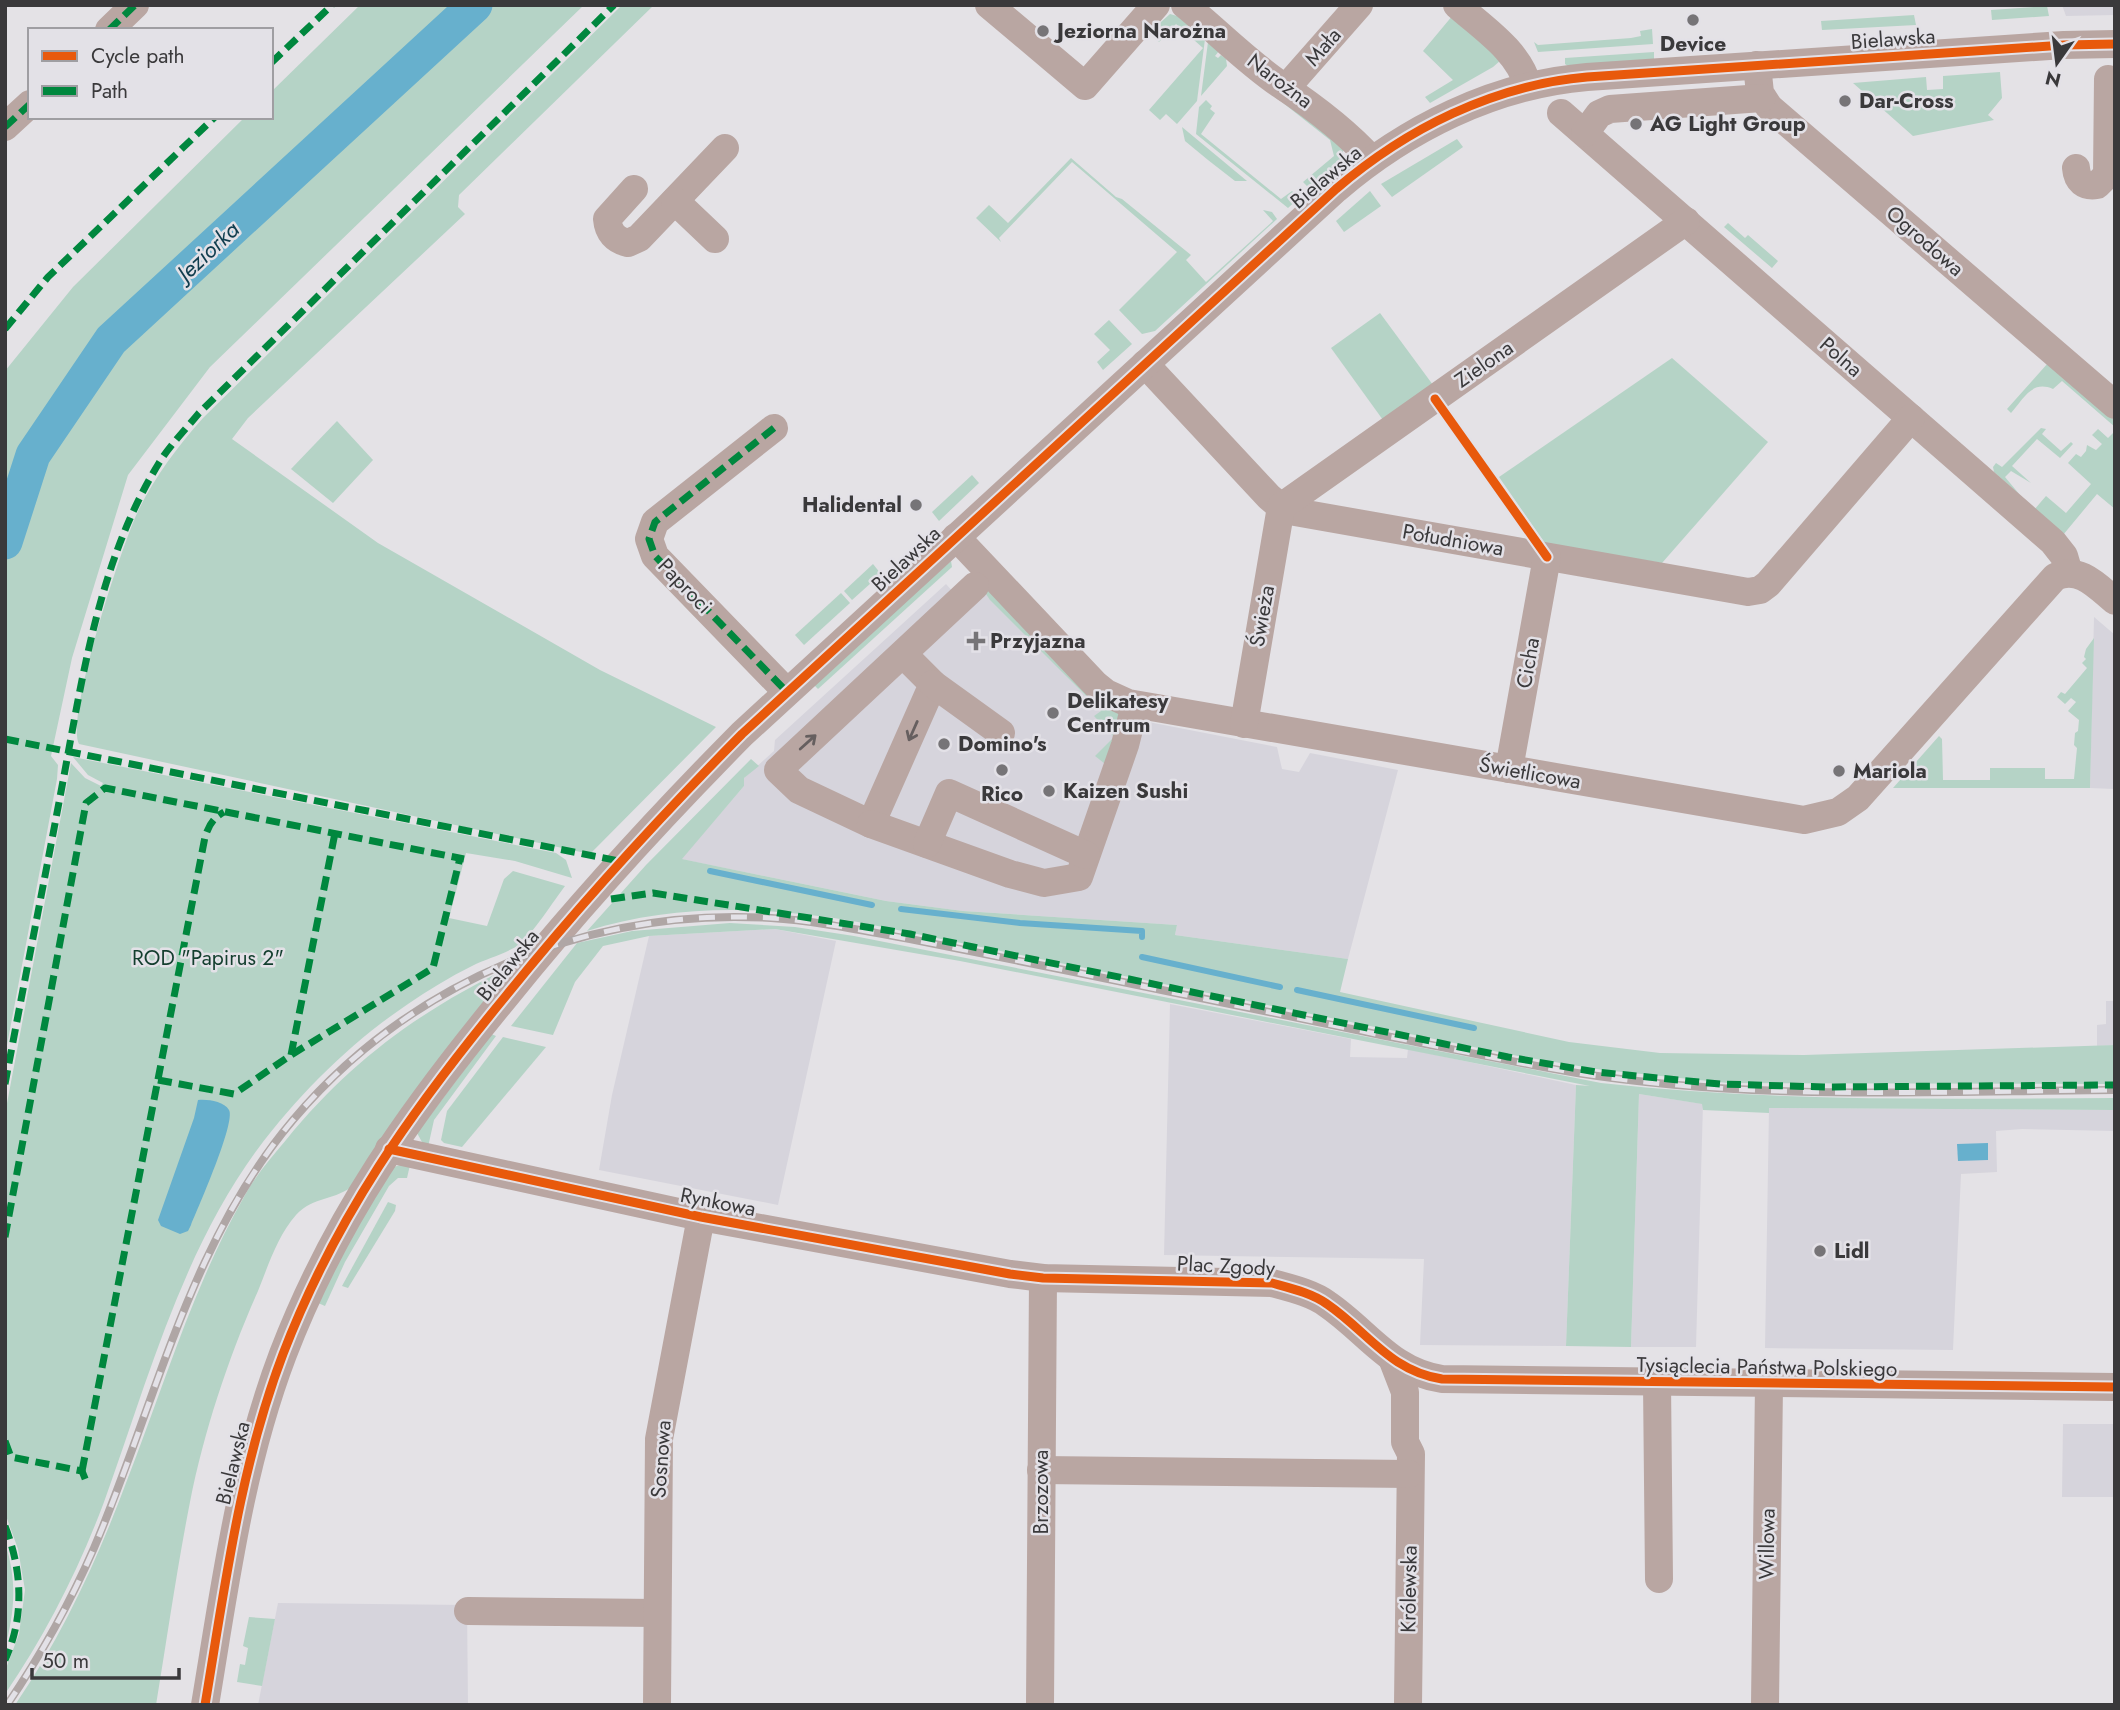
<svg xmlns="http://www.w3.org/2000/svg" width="2120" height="1710" font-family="Jost,sans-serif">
  <rect width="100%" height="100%" fill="#e4e2e6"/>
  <g fill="#d6d4dc">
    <polygon points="2062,5 2115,5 2115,15 2066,16"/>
    <polygon points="972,578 1102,713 1277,747 1282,769 1299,772 1310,753 1398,770 1348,959 1175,935 1177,925 963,911 886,901 681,859 744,786 744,778 774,751 775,740 946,584 954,593"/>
    <polygon points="2094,617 2115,635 2115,832 2113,832 2114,789 2090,788"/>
    <polygon points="775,929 836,941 778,1205 599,1170 612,1095 649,936"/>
    <polygon points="2106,1001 2115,1001 2115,1045 2097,1046 2097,1025 2106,1024"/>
    <polygon points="1170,1004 1351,1039 1350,1057 1407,1058 1408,1049 1576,1085 1566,1346 1420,1345 1424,1259 1164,1255"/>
    <polygon points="1639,1094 1703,1104 1696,1347 1631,1347"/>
    <polygon points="1769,1108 2115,1110 2115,1131 2022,1129 1996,1131 1997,1172 1961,1174 1953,1350 1765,1348"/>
    <polygon points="2063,1424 2115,1424 2115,1497 2062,1497"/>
    <polygon points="278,1603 467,1605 468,1705 258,1705"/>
  </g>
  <g fill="#b5d3c6">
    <polygon points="360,5 584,5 210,367 128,475 72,658 51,756 58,765 57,779 5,1056 5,371 73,287 245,117 271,117 271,92"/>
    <path d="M 622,5 L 654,5 L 459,195 L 458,207 L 465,214 L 248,418 L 232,439 L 378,543 L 600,670 L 716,727 L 590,854 L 79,744 C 65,718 123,541 139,509 C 156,475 178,446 203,418 Z"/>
    <polygon points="2047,6 2049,16 1992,20 1991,10"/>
    <polygon points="1170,14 1177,16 1205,39 1197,101 1177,124 1166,114 1160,120 1149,110 1203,48 1176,24 1159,42 1153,37 1156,33 1152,30"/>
    <polygon points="1453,15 1501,60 1493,67 1430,103 1425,97 1453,80 1423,51"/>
    <polygon points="1914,15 1916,25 1822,30 1821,21"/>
    <polygon points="1652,29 1653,44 1538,52 1534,42 1538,45 1631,38 1641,36 1640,31"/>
    <polygon points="1208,42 1219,51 1215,56 1218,58 1221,55 1226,59 1227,66 1201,96"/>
    <polygon points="1654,52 1654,59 1568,66 1565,64 1565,58"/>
    <polygon points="2000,72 2002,98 1988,115 1994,120 1913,136 1853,83 1926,77 1927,90 1943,89 1943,76"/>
    <polygon points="1273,95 1343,145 1343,159 1309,188 1303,182 1334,156 1330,140"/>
    <polygon points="1206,100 1212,106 1210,109 1215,113 1201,134 1281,199 1292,191 1299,198 1288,208 1196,134 1199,107"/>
    <polygon points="1182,127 1247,181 1235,181 1208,160 1185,141"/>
    <polygon points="1457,139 1463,147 1392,197 1381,184"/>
    <polygon points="1071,158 1116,197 1122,199 1191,255 1186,260 1206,282 1273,221 1263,210 1272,212 1277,219 1155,331 1142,334 1119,310 1177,252 1072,162 999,238 1001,242 976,218 989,205 1008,223"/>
    <polygon points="1370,191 1381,206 1344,232 1336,221"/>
    <polygon points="1728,223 1745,238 1748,235 1778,261 1772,268 1724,227"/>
    <polygon points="1380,313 1433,385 1383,420 1331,348"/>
    <polygon points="1109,320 1132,344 1103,370 1097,362 1110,350 1094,334"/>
    <polygon points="1672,358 1768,442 1662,563 1546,545 1499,477"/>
    <path d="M 2048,363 L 2115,421 L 2115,427 L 2062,381 L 2053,389 C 2032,380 2024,398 2011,413 L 2007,409 Z"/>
    <polygon points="337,421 373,460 333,503 291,469"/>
    <polygon points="2041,428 2046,429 2042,434 2061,451 2071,442 2073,444 2060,458 2037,439 2012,466 2031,483 2011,471 2005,477 2020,495 1994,472 1993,467 1996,463 2002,467"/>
    <polygon points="2098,429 2108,438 2115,431 2115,509 2097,494 2063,535 2034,510 2046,496 2066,513 2091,484 2068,463 2076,454 2081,457 2086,451 2087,445 2096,450 2102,444 2092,435"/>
    <polygon points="972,475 979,483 939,521 932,512"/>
    <polygon points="951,561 952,567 818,689 812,683"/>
    <polygon points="873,564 881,574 852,600 844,591"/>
    <polygon points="986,584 1121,712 1109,767 1095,756 1114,737 1094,716 1101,711 990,600 982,588"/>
    <polygon points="841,593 850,603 804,645 795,635"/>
    <polygon points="2094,638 2090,788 1893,788 1939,736 1942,739 1943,780 1990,780 1990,768 2045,768 2045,779 2074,779 2077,748 2074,745 2075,733 2078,731 2079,720 2068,711 2076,702 2071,698 2065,704 2057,697 2061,692 2065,694 2087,668 2082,663 2086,659 2084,657 2086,649"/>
    <path d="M 73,757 L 556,853 L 566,860 L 572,878 L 515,861 L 466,853 L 449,918 L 487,926 L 504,879 L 513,871 L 565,886 C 555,899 531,936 520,944 C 506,954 487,958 472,966 C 450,977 428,990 408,1004 C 350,1043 299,1094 257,1150 C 181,1254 147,1383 104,1502 C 79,1569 45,1636 5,1694 L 5,1671 L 19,1634 L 25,1590 L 18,1549 L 5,1513 L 5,1114 L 71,763 L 85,778 L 101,786 L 103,783 L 88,775 Z"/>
    <path d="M 751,759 L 759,766 L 744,778 L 744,786 L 682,859 L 886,901 L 963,911 L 1177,925 L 1175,935 L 1348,959 L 1340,992 L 1569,1042 L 1660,1053 L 1804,1055 L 2115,1045 L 2115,1084 L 1728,1083 L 1603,1070 L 1518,1056 L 858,922 C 768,906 675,903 587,931 L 646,865 Z"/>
    <path d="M 730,923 L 795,927 L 854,936 L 1601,1083 C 1772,1102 1943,1099 2115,1098 L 2115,1110 L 1769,1108 L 1769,1113 L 1703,1110 L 1702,1104 L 1639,1094 L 1631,1347 L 1566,1346 L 1576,1085 L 1590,1086 L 960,961 L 775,929 L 649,936 L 603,946 L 575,982 L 553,1035 L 511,1026 L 577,943 L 632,931 Z"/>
    <path d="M 514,965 L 355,1184 C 336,1201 313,1196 296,1215 C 278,1235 268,1266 258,1291 C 229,1356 204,1431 190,1502 C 177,1568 167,1638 156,1705 L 15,1705 C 62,1636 97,1561 126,1483 C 164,1386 193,1286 245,1195 C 256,1175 271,1158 286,1140 C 350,1061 422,1009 514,965 Z"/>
    <polygon points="491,1034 496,1036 434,1120 428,1147 422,1142 417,1133"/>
    <polygon points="503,1037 546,1047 462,1147 444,1143 441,1140 447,1111"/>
    <polygon points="400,1165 410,1165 407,1178 398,1178 389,1186 345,1262 325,1306 318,1303 337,1259 394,1167"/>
    <polygon points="388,1202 396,1205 395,1211 348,1288 342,1286"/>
    <path d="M 5,1543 C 17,1579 15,1611 5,1647 Z"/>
    <polygon points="249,1617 275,1619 262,1686 237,1682 240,1664 245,1665 248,1648 243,1646"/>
  </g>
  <g fill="#67b0cd">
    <path d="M 198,1100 C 207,1099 224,1101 229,1110 C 236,1122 198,1208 191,1225 L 188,1231 L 180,1234 L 161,1226 L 158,1220 L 194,1118 Z"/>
    <polygon points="1988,1143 1988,1160 1958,1161 1957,1144"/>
  </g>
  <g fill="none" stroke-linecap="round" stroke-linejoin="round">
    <g stroke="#67b0cd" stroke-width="6">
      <polyline points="710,871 872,905"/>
      <polyline points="901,909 1020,923 1142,931 1142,937"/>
      <polyline points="1142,957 1280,987"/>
      <polyline points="1297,990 1474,1028"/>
    </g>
    <polyline stroke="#67b0cd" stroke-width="35" points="5,542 33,455 111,340 475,5"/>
    <g stroke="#b9a6a2" stroke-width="28">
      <polyline points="989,5 1085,86 1156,5"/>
      <path d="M 1185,5 C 1217,31 1247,62 1281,85 C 1314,107 1345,130 1372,160"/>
      <path d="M 1457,5 C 1483,28 1519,51 1528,86"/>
      <polyline points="109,30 135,5"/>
      <polyline points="1757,65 1760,93 1769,107 2115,405"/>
      <polyline points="1286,88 1359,5"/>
      <polyline points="1561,113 2053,542 2064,556 2069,573"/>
      <polyline points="5,127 30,104"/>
      <polyline points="1585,133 1599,114 1610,109 1762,98"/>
      <path d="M 2076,168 C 2077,181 2084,187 2097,185 L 2107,175 L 2108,79"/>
      <path d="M 634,189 L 607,219 C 608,232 615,240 628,243 L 639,238 L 725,148"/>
      <polyline points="675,201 715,239"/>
      <polyline points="1145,364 1269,497 1281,507 1295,512 1748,592 1760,590 1768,584 1911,418"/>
      <polyline points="774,428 655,522 649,539 655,556 787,692"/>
      <path d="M 956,537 L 1096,685 L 1106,693 L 1128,703 L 1804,820 L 1838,812 L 1858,798 L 2055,577 C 2079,565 2098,587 2115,601"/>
      <polyline points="903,654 933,684 871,824 799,790 778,770 975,586"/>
      <polyline points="933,684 1001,733"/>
      <polyline points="1244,724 1281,507 1686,221"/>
      <polyline points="1509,769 1547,557"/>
      <polyline points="871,824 1010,874 1044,883 1079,877 1125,745 1135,705"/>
      <polyline points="927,844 949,793 1086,855"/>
      <path d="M 389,1149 L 701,1217 L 1010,1274 L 1043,1278 L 1272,1283 C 1290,1288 1312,1293 1327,1304 C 1368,1332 1390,1371 1442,1379 L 2115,1387"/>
      <polyline points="1393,1361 1405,1392 1405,1442 1411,1454 1408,1705"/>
      <polyline points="1657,1383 1659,1579"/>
      <polyline points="1041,1470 1409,1474"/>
      <polyline points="468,1611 657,1613"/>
      <path d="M 205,1705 C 225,1586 240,1467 283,1354 C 336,1216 412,1110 505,997 C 580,904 658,819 742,734 L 1336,189 C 1406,129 1493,85 1587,77 L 2064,45 L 2115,44"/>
      <polyline points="657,1705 659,1439 701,1217"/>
      <polyline points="1040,1705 1043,1278"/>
      <polyline points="1765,1705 1769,1384"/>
    </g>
    <defs>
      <path id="rail" d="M 7,1705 C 41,1655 70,1603 94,1548 C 156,1403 189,1243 293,1120 C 410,981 590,907 771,918 C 818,921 864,931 910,939 C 965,950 1020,961 1074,972 C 1175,993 1275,1013 1376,1034 C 1443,1047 1510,1062 1577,1073 C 1755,1101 1936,1091 2115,1090"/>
    </defs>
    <use href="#rail" stroke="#afa6a5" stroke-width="8"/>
    <use href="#rail" stroke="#e3e1e7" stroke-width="5" stroke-dasharray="16" stroke-linecap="butt"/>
    <g stroke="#00873e" stroke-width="7" stroke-dasharray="14 7" stroke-linecap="butt">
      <polyline points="109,30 135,5"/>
      <polyline points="271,63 332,5"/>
      <polyline points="5,127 30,104"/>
      <polyline points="5,329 48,277 215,117"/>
      <polyline points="774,428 655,522 649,539 655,556 787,692"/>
      <polyline points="5,739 619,861"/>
      <polyline points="611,899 653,893 910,934 1508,1057 1596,1072 1720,1084 1825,1087 2115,1085"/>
      <polyline points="291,1055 335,833"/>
      <polyline points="158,1080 234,1094 291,1055 433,968 460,858"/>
      <path d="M 5,1084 C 23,988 42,893 60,797 C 82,682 97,564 159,463 C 170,445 186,429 199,413 L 614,5"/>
      <polyline points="5,1237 86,803 105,788 464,859"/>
      <polyline points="5,1441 11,1457 82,1471 86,1481"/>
      <path d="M 82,1471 L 205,837 C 209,825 213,818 224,812"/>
      <path d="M 5,1526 C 22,1570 25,1616 5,1660"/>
    </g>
    <defs>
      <g id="cycleway">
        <polyline points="1435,399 1547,557"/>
        <path d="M 389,1149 L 701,1217 L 1010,1274 L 1043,1278 L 1272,1283 C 1290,1288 1312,1293 1327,1304 C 1368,1332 1390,1371 1442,1379 L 2115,1387"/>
        <path d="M 205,1705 C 225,1586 240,1467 283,1354 C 336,1216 412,1110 505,997 C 580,904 658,819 742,734 L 1336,189 C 1406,129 1493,85 1587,77 L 2064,45 L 2115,44"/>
      </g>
    </defs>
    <use href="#cycleway" stroke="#e3e1e7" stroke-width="13"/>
    <use href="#cycleway" stroke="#e8590c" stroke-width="9"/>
  </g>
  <defs><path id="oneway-shaft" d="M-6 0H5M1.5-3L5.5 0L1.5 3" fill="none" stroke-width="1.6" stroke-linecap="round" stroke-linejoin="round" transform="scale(1.75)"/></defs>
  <g stroke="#665f5f">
    <use href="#oneway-shaft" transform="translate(913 731) rotate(114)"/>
    <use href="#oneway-shaft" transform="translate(808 742) rotate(-42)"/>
  </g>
  <g fill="#767477" stroke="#e3e1e7" stroke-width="2.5">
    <circle cx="1693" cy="20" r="7"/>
    <circle cx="1043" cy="31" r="7"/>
    <circle cx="1845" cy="101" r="7"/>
    <circle cx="1636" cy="124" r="7"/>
    <circle cx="916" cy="505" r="7"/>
    <path d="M972.5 630.5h7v7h7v7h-7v7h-7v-7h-7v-7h7z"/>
    <circle cx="1053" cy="713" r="7"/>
    <circle cx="944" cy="744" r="7"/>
    <circle cx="1002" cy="770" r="7"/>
    <circle cx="1839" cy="771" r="7"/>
    <circle cx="1049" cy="791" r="7"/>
    <circle cx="1820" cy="1251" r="7"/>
  </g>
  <g text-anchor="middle" stroke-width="5" stroke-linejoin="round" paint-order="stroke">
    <g font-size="21" font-weight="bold" fill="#3a393b" stroke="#e3e1e7" text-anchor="start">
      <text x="1057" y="38">Jeziorna Narożna</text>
      <text x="1693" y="51" text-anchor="middle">Device</text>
      <text x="1859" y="108">Dar-Cross</text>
      <text x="1650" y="131">AG Light Group</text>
      <text x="902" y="512" text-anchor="end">Halidental</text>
      <text x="990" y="648">Przyjazna</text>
      <text x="1067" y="708">Delikatesy<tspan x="1067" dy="24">Centrum</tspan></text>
      <text x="958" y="751">Domino's</text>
      <text x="1853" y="778">Mariola</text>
      <text x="1063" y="798">Kaizen Sushi</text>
      <text x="1002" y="801" text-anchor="middle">Rico</text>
      <text x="1834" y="1258">Lidl</text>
    </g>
    <g font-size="21" fill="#3a393b" stroke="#e3e1e7">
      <text transform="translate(1893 39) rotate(-4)" y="7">Bielawska</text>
      <text transform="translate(1323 47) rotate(-49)" y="7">Mała</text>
      <text transform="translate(1280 81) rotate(37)" y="7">Narożna</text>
      <text transform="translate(1326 177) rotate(-40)" y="7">Bielawska</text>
      <text transform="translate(1925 241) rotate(41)" y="7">Ogrodowa</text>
      <text transform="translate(1841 357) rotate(41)" y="7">Polna</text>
      <text transform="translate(1484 364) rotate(-35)" y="7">Zielona</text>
      <text transform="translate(1453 540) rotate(10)" y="7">Południowa</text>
      <text transform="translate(906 559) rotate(-43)" y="7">Bielawska</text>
      <text transform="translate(685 586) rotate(46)" y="7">Paproci</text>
      <text transform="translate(1262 616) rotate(-80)" y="7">Świeża</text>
      <text transform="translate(1528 663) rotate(-80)" y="7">Cicha</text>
      <text transform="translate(1530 773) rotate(10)" y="7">Świetlicowa</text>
      <text transform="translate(508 965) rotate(-51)" y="7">Bielawska</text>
      <text transform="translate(718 1202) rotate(11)" y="7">Rynkowa</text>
      <text transform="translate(1226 1266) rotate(3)" y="7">Plac Zgody</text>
      <text transform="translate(1767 1367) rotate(1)" y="7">Tysiąclecia Państwa Polskiego</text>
      <text transform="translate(661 1459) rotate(-86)" y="7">Sosnowa</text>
      <text transform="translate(233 1463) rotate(-76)" y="7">Bielawska</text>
      <text transform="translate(1041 1492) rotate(-90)" y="7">Brzozowa</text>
      <text transform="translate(1767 1544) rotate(-89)" y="7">Willowa</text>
      <text transform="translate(1409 1589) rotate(-89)" y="7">Królewska</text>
    </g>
    <g font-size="21" fill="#133e2e" stroke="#e3e1e7">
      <text x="208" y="965">ROD "Papirus 2"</text>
    </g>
    <g font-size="23" font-style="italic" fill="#103d4e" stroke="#e3e1e7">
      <text transform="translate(208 251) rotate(-43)" y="8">Jeziorka</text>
    </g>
  </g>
  <rect width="2120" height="1710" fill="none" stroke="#3a393b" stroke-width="14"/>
  <rect x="28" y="28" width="245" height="91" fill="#e3e1e7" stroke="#9f9ea2" stroke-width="2"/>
  <rect x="42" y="51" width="35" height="10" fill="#e8590c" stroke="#9f9ea2" stroke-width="2"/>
  <text x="91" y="63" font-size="21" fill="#3a393b">Cycle path</text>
  <rect x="42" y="86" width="35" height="10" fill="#00873e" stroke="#9f9ea2" stroke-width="2"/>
  <text x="91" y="98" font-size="21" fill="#3a393b">Path</text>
  <g transform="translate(2057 63) rotate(194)" stroke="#e3e1e7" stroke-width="5" paint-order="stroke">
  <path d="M0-5L12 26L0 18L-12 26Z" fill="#3a393b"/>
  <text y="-10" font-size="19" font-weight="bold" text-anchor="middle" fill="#3a393b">N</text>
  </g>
  <path d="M32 1668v10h147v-10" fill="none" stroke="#3a393b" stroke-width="3.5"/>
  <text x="42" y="1668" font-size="21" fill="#3a393b" stroke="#e3e1e7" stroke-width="5" paint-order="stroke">50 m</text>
</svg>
